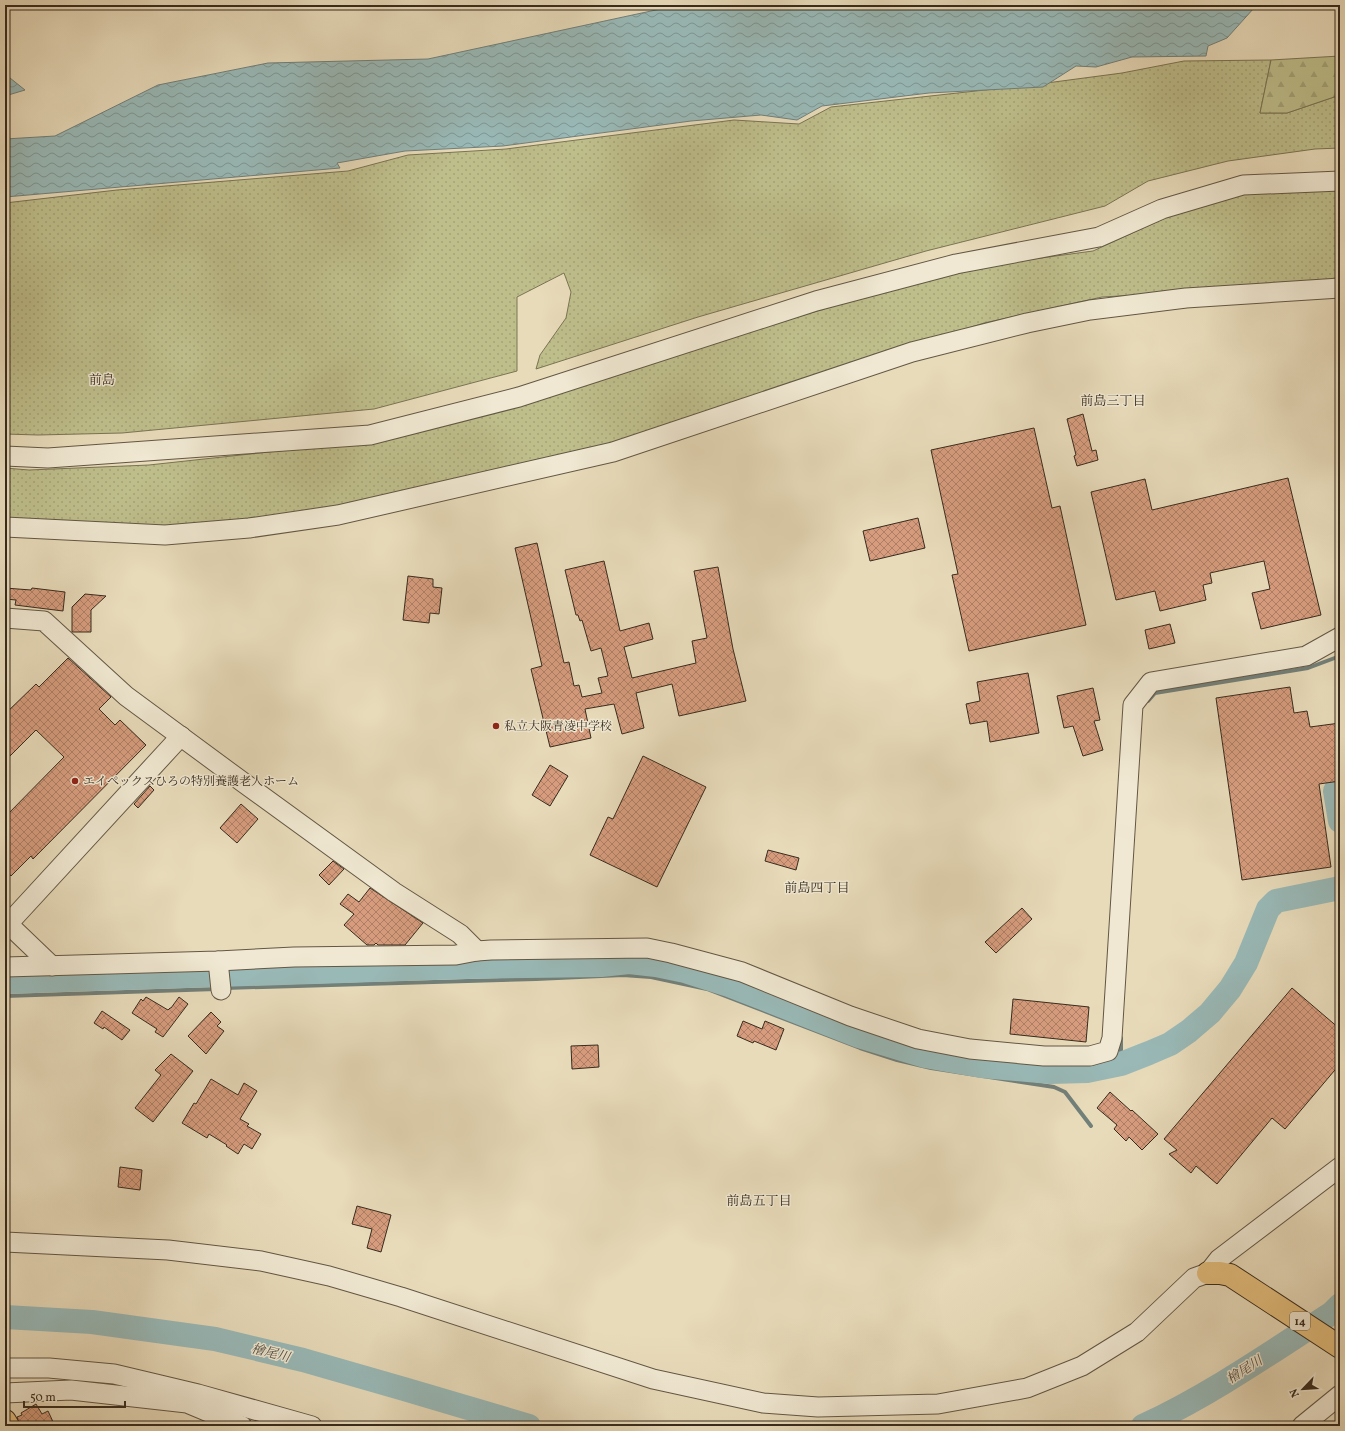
<svg xmlns="http://www.w3.org/2000/svg" width="1345" height="1431" font-family="Vollkorn,'Noto Serif JP',serif">
  <defs>
    <pattern id="grass-dots" width="8" height="8" patternUnits="userSpaceOnUse"><rect width="8" height="8" fill="#bebe8b"/><path d="M2 2h.1M6 6h.1" fill="none" stroke="#a4a378" stroke-width="1.8" stroke-linecap="round"/></pattern>
    <pattern id="forest-firs" width="22" height="20" patternUnits="userSpaceOnUse"><rect width="22" height="20" fill="#bebe8b"/><path d="M5 1l3.5 6h-7zM16 11l3.5 6h-7z" fill="#a4a378"/></pattern>
    <pattern id="water-waves" width="16" height="10" patternUnits="userSpaceOnUse"><rect width="16" height="10" fill="#99b9b7"/><path d="M0 5q4-4 8 0t8 0" fill="none" stroke="#7e9794"/></pattern>
    <pattern id="building-cross-hatch" width="8" height="8" patternUnits="userSpaceOnUse"><rect width="8" height="8" fill="#d69c7d"/><path d="M0 0l8 8M0 8l8-8" fill="none" stroke="#ae7f66"/></pattern>
  </defs>
  <rect width="100%" height="100%" fill="#e8dbba"/>
  <filter id="stains"><feTurbulence type="fractalNoise" baseFrequency=".005" numOctaves="4"/><feColorMatrix values="0 0 0 0 .2 0 0 0 0 .09 0 0 0 0 .02 0 0 0 .5 -.17"/></filter>
  <radialGradient id="worn" r=".72"><stop offset=".6" stop-color="#630" stop-opacity="0"/><stop offset="1" stop-color="#630" stop-opacity=".3"/></radialGradient>
  <g fill="url(#grass-dots)" stroke="#7a7454">
    <polygon points="1271,60 1260,113 1287,113 1340,95 1340,148 1315,149 1228,161 1148,181 1105,206 926,251 698,317 536,369 540,355 566,318 571,292 564,273 517,297 517,371 374,409 122,433 38,435 5,434 5,203 117,190 348,171 408,155 506,149 734,120 799,124 831,107 1039,84 1122,73 1184,61"/>
    <polygon points="1340,188 1340,285 1312,285 1102,297 984,323 832,372 614,445 344,507 172,528 5,520 5,468 29,470 149,465 333,445 748,332 890,289 996,264 1093,251 1185,209 1238,194"/>
  </g>
  <polygon fill="url(#forest-firs)" stroke="#7a7454" points="1340,56 1340,95 1287,113 1260,113 1271,60"/>
  <g fill="url(#water-waves)" stroke="#72807a">
    <polygon points="679,5 1264,5 1254,8 1227,38 1208,46 1206,56 1132,57 1096,67 1076,66 1043,87 929,93 822,106 797,120 761,115 691,121 503,146 405,151 337,163 340,168 5,197 5,139 55,136 158,85 268,63 428,59"/>
    <polygon points="5,74 25,90 5,96"/>
  </g>
  <g fill="none" stroke-linecap="round" stroke-linejoin="round">
    <g stroke="#72807a" stroke-width="4">
      <polyline points="1148,701 1155,693 1308,668 1340,656"/>
      <polyline points="225,988 536,979 623,975 651,977 707,989 860,1048 897,1060 931,1068 1054,1087 1065,1092 1091,1126"/>
      <polyline points="5,996 216,989"/>
      <polyline points="1121,1064 1121,1038"/>
    </g>
    <g stroke="#99b9b7" stroke-width="24">
      <polyline points="1335,791 1340,821"/>
      <polyline points="5,982 465,967 601,965 629,962 656,965 685,971 729,985 859,1036 925,1056 981,1066 1050,1072 1087,1071 1121,1064 1149,1053 1170,1044 1189,1031 1210,1013 1230,989 1246,963 1268,909 1276,901 1340,888"/>
      <polyline points="5,1317 92,1322 215,1339 303,1360 404,1389 529,1426"/>
      <path d="M 1143,1426 C 1210,1395 1270,1353 1332,1313 L 1340,1305"/>
    </g>
  </g>
  <g fill="url(#building-cross-hatch)" stroke="#372b1e">
    <polygon points="1083,414 1092,451 1096,450 1098,460 1077,466 1074,456 1076,455 1067,419"/>
    <polygon points="1034,428 1052,508 1060,506 1086,625 969,651 952,575 958,574 931,450"/>
    <polygon points="1288,478 1321,615 1261,629 1252,593 1270,589 1264,561 1210,573 1212,583 1203,585 1206,600 1160,611 1155,591 1116,600 1091,492 1145,479 1152,510"/>
    <polygon points="918,518 925,548 870,561 863,531"/>
    <polygon points="537,543 564,663 569,662 574,686 579,685 582,697 602,693 598,678 608,676 601,648 591,651 582,620 580,621 578,615 576,615 565,570 604,561 620,631 649,623 653,639 624,647 632,678 696,663 692,641 707,638 694,571 718,567 733,649 746,701 679,716 672,684 636,693 644,728 622,734 614,704 585,709 591,738 550,747 531,669 542,666 515,548"/>
    <polygon points="408,576 433,579 433,587 442,588 439,614 430,613 429,623 403,620"/>
    <polygon points="5,588 31,590 32,588 65,592 63,611 15,605 16,600 5,599"/>
    <polygon points="85,594 106,596 91,610 91,632 72,632 72,607"/>
    <polygon points="1170,624 1175,643 1149,649 1145,630"/>
    <polygon points="68,658 111,697 99,709 115,725 120,720 146,745 33,859 31,856 11,876 5,870 5,817 64,757 36,730 5,761 5,714 36,684 39,687"/>
    <polygon points="1028,673 1039,733 990,742 987,721 970,724 966,704 980,701 977,682"/>
    <polygon points="1290,687 1294,713 1307,711 1310,727 1340,723 1340,781 1319,784 1331,867 1242,880 1216,698"/>
    <polygon points="1093,688 1100,720 1094,721 1103,750 1083,756 1073,726 1064,728 1057,696"/>
    <polygon points="643,756 706,787 657,887 590,855 608,817 613,819"/>
    <polygon points="550,765 568,776 550,806 532,795"/>
    <polygon points="150,786 154,790 138,808 134,804"/>
    <polygon points="241,804 258,819 237,843 220,828"/>
    <polygon points="768,850 799,858 796,870 765,861"/>
    <polygon points="333,861 344,869 329,885 319,875"/>
    <polygon points="370,888 423,923 405,945 378,945 376,943 374,945 367,945 344,925 354,914 340,904 348,894 359,902"/>
    <polygon points="1022,908 1032,919 996,953 985,942"/>
    <polygon points="1292,988 1340,1029 1340,1064 1285,1129 1272,1118 1217,1184 1196,1166 1191,1173 1169,1154 1177,1150 1164,1139"/>
    <polygon points="146,997 168,1010 170,1008 171,1008 179,997 188,1004 163,1037 155,1032 157,1029 132,1013 141,999 143,1001"/>
    <polygon points="1013,999 1089,1007 1086,1042 1010,1034"/>
    <polygon points="102,1011 130,1030 122,1040 104,1027 103,1029 94,1023"/>
    <polygon points="211,1012 221,1022 217,1026 224,1031 206,1054 188,1036"/>
    <polygon points="743,1021 762,1029 765,1021 784,1029 776,1050 754,1041 753,1043 737,1036"/>
    <polygon points="598,1045 599,1067 572,1069 571,1046"/>
    <polygon points="171,1054 193,1071 153,1122 135,1108 161,1075 155,1070"/>
    <polygon points="211,1079 238,1095 244,1083 257,1091 240,1119 249,1124 247,1126 261,1134 252,1149 244,1144 238,1154 226,1146 227,1145 209,1134 207,1138 182,1123 194,1103 196,1104"/>
    <polygon points="1110,1092 1131,1111 1132,1110 1158,1134 1142,1150 1129,1137 1126,1141 1114,1129 1117,1125 1097,1108"/>
    <polygon points="120,1167 142,1170 140,1190 118,1187"/>
    <polygon points="357,1206 391,1215 381,1252 367,1248 372,1229 352,1224"/>
    <polygon points="36,1404 42,1414 48,1411 55,1426 20,1426 17,1417 22,1415 21,1413"/>
  </g>
  <g fill="none" stroke-linecap="round" stroke-linejoin="round">
    <defs>
      <g id="minor">
        <polyline points="5,456 48,458 370,435 519,397 816,301 956,264 1099,237 1162,209 1243,185 1340,181"/>
        <polyline points="5,527 165,535 249,528 338,515 613,452 912,352 1027,323 1090,310 1186,298 1340,288"/>
        <polyline points="5,618 44,621 126,696 244,783 394,892 460,934 477,951"/>
        <polyline points="5,921 52,966"/>
        <polyline points="8,924 181,736"/>
        <polyline points="218,961 221,990"/>
        <polyline points="5,967 218,961 294,957 456,955 477,951 491,950 647,948 671,953 742,972 850,1016 918,1039 970,1049 1044,1056 1090,1056 1108,1051 1112,1038 1133,705 1151,682 1306,656 1340,637"/>
        <polyline points="5,1242 168,1250 261,1261 329,1276 401,1297 653,1379 763,1403 818,1407 938,1404 1027,1388 1082,1366 1137,1332 1194,1278 1208,1273 1219,1259 1340,1167"/>
        <polyline points="5,1368 49,1368 114,1374 198,1394 312,1426"/>
        <polyline points="5,1393 71,1390 187,1403 242,1426"/>
        <polyline points="1302,1426 1340,1395"/>
      </g>
      <g id="major">
        <polyline points="1208,1273 1220,1273 1230,1275 1340,1347"/>
        <polyline points="5,1421 8,1426"/>
      </g>
    </defs>
    <use href="#minor" stroke="#635745" stroke-width="21"/>
    <use href="#major" stroke="#372b1e" stroke-width="24"/>
    <use href="#minor" stroke="#f0e8d2" stroke-width="19"/>
    <use href="#major" stroke="#e4be7d" stroke-width="22"/>
  </g>
  <g fill="#8f2418" stroke="#f0e8d2" stroke-width="1.5">
    <circle cx="496" cy="726" r="4"/>
    <circle cx="75" cy="781" r="4"/>
  </g>
  <g text-anchor="middle" stroke-width="3" stroke-linejoin="round" paint-order="stroke">
    <rect fill="#f0e8d2" stroke="#6e6454" stroke-width="1" x="1290" y="1312" width="20" height="18" rx="3"/>
    <g font-size="11" font-weight="bold" fill="#372b1e">
      <text x="1300" y="1325">14</text>
    </g>
    <g font-size="12" fill="#372b1e" stroke="#f0e8d2" text-anchor="start">
      <text x="504" y="730">私立大阪青凌中学校</text>
      <text x="83" y="785">エイぺックスひろの特別養護老人ホーム</text>
    </g>
    <g font-size="13" fill="#372b1e" stroke="#f0e8d2">
      <text x="102" y="384">前島</text>
      <text x="1113" y="405">前島三丁目</text>
      <text x="817" y="892">前島四丁目</text>
      <text x="759" y="1205">前島五丁目</text>
    </g>
    <g font-size="13" font-style="italic" fill="#504e44" stroke="#f0e8d2">
      <text transform="translate(271 1352) rotate(14)" y="5">檜尾川</text>
      <text transform="translate(1244 1369) rotate(-33)" y="5">檜尾川</text>
    </g>
  </g>
  <rect width="1345" height="1431" fill="none" stroke="#e8dbba" stroke-width="20"/>
  <rect x="6" y="6" width="1333" height="1419" fill="none" stroke="#372b1e" stroke-width="2"/>
  <rect x="10" y="10" width="1325" height="1411" fill="none" stroke="#372b1e"/>
  <g transform="translate(1303 1389) rotate(245)" stroke="#f0e8d2" stroke-width="3" paint-order="stroke">
  <path d="M0-3L7 15L0 10L-7 15Z" fill="#372b1e"/>
  <text y="-6" font-size="11" font-weight="bold" text-anchor="middle" fill="#372b1e">N</text>
  </g>
  <path d="M24 1401v6h101v-6" fill="none" stroke="#372b1e" stroke-width="2"/>
  <text x="30" y="1401" font-size="12" fill="#372b1e" stroke="#f0e8d2" stroke-width="3" paint-order="stroke">50 m</text>
  <rect width="100%" height="100%" filter="url(#stains)"/>
  <rect width="100%" height="100%" fill="url(#worn)"/>
</svg>
